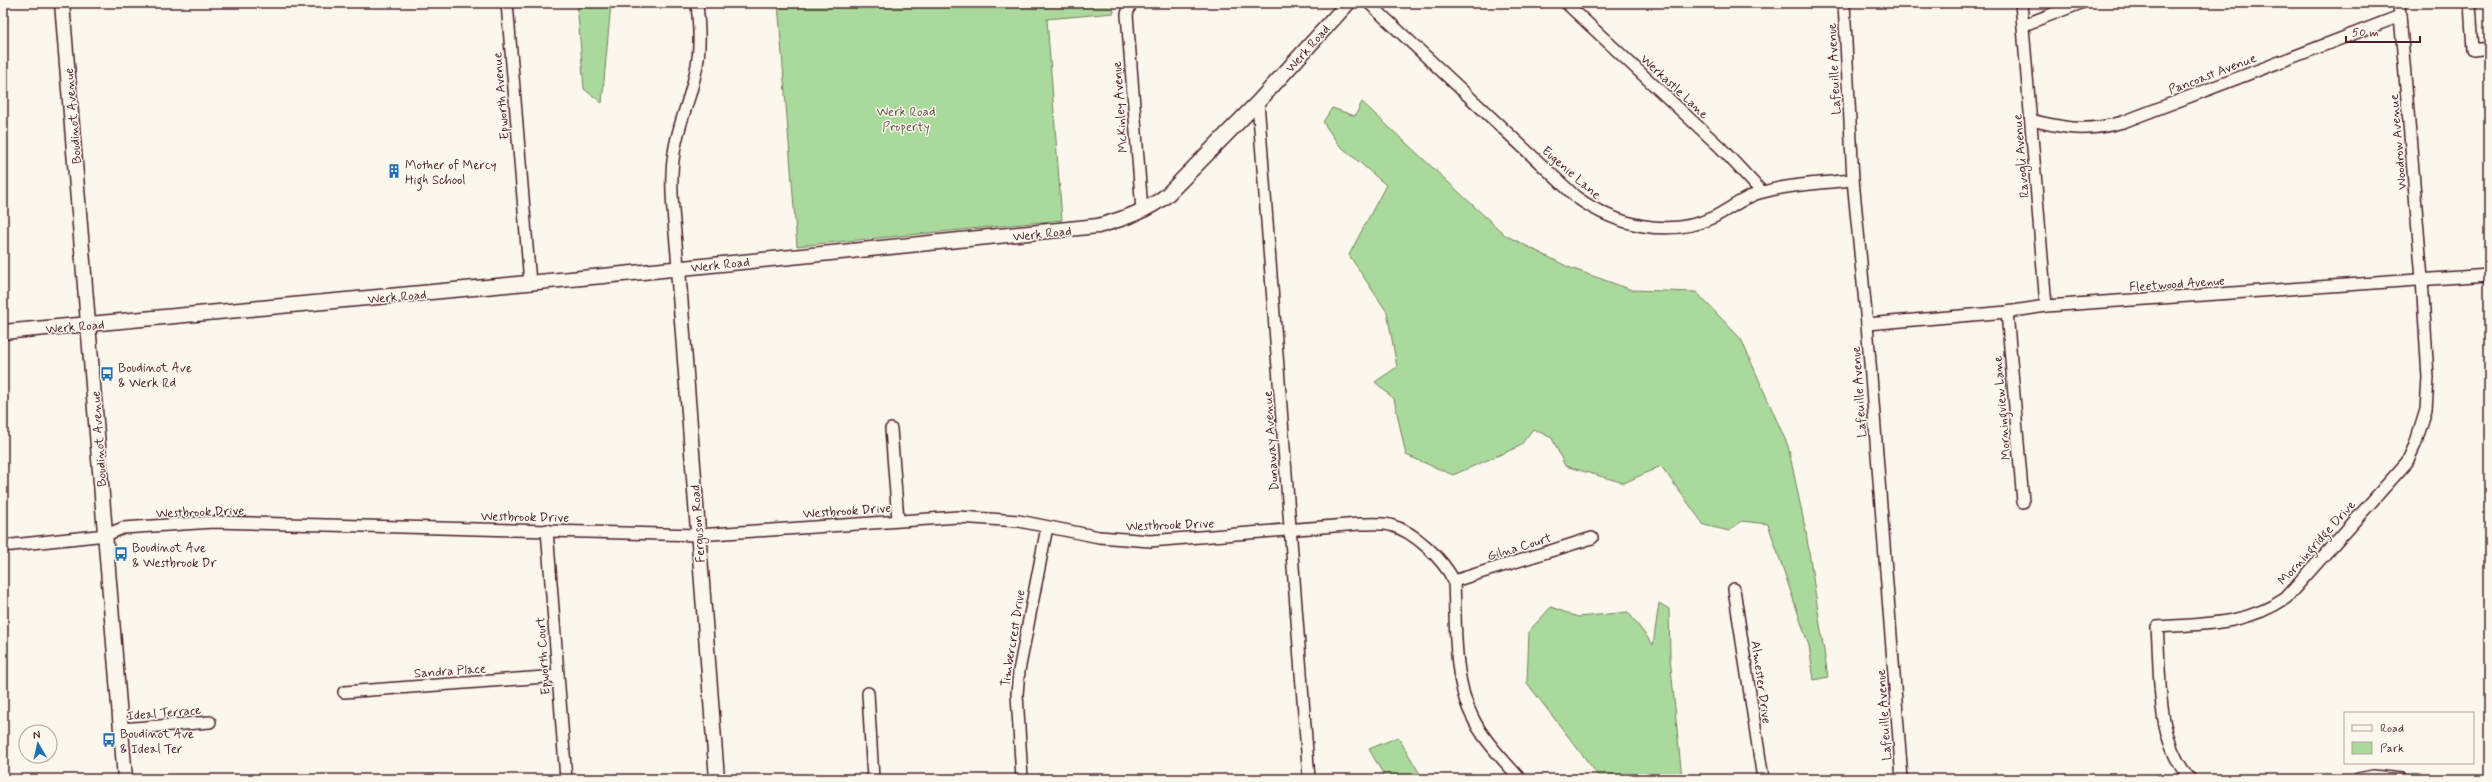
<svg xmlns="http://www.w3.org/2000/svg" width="2492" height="782" font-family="Mynerve,sans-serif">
  <rect width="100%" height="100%" fill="#fbf7ec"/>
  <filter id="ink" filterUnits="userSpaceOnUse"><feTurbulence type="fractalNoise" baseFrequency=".025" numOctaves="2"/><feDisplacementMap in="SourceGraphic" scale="8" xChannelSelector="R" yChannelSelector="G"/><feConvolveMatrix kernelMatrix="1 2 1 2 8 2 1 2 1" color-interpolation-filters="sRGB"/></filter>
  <g filter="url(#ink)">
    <g fill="#a9da9b" stroke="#7a7c63">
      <polygon points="577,3 611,3 602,103 584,89"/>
      <polygon points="778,3 1113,4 1114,13 1047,19 1062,220 797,246"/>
      <polygon points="1362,102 1505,235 1568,267 1632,290 1696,292 1741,339 1788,446 1806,532 1828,677 1814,680 1809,646 1768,524 1741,521 1729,531 1704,525 1661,466 1624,483 1565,466 1552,438 1533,429 1520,446 1453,475 1406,455 1394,399 1375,382 1397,367 1387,312 1349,255 1386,185 1338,144 1323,122 1332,108 1355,116"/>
      <polygon points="1659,603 1669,609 1670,658 1682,779 1601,779 1527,683 1529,631 1551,607 1578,617 1628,612 1653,645"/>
      <polygon points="1398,737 1423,779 1386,779 1369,749"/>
    </g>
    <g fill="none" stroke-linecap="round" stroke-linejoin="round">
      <defs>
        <g id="minor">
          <polyline points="507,3 530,283"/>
          <polyline points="1131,3 1127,14 1142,211"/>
          <path d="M 1369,3 L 1576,197 C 1615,225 1668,239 1714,217 C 1730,209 1745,196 1763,192 C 1791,184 1824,183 1853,180"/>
          <polyline points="1566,3 1720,147 1762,192"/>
          <polyline points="1844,3 1853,180 1867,324 1902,779"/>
          <polyline points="2021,3 2046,306"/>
          <polyline points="2470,3 2473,50 2489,48"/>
          <polyline points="2024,25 2081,3"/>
          <polyline points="1258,102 1309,779"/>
          <path d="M 2031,120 C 2067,129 2087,132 2123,122 L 2400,16"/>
          <path d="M 678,269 C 676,231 668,190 674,153 C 678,124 691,98 696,70 C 701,48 699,25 697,3"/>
          <polyline points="2007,312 2023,502"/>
          <polyline points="1867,324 2007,312 2046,306 2489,275"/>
          <polyline points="891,429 898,520"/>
          <polyline points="547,530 566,779"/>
          <path d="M 3,546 L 106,535 L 123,528 L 213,522 L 698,535 L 958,517 L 1019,521 L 1099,537 L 1150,541 L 1359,524 C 1369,524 1380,523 1390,525 C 1414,531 1443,559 1454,581 C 1456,622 1453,679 1472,716 C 1483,740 1503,759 1520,779"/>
          <polyline points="1454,581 1592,538"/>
          <polyline points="1734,589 1763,779"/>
          <polyline points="344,692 558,676"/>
          <polyline points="868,693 873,779"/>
          <polyline points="121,729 210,722"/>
          <polyline points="1022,779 1017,694 1019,671 1047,527"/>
          <path d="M 2190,779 C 2155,739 2161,677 2157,627 C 2203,624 2247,625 2286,598 L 2407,462 L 2415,445 L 2426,410 L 2428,378 L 2422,279 L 2399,3"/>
          <polyline points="2358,779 2373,776 2401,779"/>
        </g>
        <g id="tertiary">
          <polyline points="62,3 125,779"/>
          <polyline points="678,269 717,779"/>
          <path d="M 3,332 L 603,276 L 1098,226 C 1123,219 1147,211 1167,195 L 1258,102 L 1348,3"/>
        </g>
      </defs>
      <use href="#minor" stroke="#4a1f2b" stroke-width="14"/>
      <use href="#tertiary" stroke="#4a1f2b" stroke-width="17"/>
      <use href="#minor" stroke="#fbf7ec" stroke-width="11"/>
      <use href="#tertiary" stroke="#fbf7ec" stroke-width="14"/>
    </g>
  </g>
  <defs>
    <symbol id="building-bare" viewBox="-9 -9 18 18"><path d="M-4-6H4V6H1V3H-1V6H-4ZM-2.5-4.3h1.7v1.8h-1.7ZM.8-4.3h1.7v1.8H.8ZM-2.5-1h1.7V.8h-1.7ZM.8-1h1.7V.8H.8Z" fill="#1f6fb2" stroke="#fbf7ec" stroke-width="2.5" paint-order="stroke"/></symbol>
    <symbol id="bus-bare" viewBox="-9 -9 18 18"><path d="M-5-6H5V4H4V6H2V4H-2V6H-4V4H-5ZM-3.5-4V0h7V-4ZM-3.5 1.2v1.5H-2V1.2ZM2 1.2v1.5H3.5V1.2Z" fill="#1f6fb2" stroke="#fbf7ec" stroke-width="2.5" paint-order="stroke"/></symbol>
  </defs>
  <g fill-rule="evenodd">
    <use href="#building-bare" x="384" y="161" width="20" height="20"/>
    <use href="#bus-bare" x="97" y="364" width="20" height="20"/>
    <use href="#bus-bare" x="111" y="544" width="20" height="20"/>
    <use href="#bus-bare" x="99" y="730" width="20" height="20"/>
  </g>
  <g text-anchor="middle" stroke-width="3" stroke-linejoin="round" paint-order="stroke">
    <g font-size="13" fill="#4a1f2b" stroke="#fbf7ec">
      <text transform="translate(1307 48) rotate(-48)" y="5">Werk Road</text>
      <text transform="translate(1833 69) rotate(-93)" y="5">Lafeuille Avenue</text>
      <text transform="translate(2212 73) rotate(-21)" y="5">Pancoast Avenue</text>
      <text transform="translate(1675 86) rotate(43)" y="5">Werkastle Lane</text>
      <text transform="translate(500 96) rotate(-95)" y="5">Epworth Avenue</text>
      <text transform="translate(1119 107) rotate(-94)" y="5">McKinley Avenue</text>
      <text transform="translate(72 116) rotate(-95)" y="5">Boudinot Avenue</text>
      <text transform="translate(2397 142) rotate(-95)" y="5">Woodrow Avenue</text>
      <text transform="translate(2020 156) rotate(-95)" y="5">Ravogli Avenue</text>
      <text transform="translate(1572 172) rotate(41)" y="5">Eugenie Lane</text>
      <text transform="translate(1042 233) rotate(-6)" y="5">Werk Road</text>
      <text transform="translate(720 264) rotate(-6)" y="5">Werk Road</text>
      <text transform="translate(2177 283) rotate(-4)" y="5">Fleetwood Avenue</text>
      <text transform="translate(397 296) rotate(-5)" y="5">Werk Road</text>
      <text transform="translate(75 326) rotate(-5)" y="5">Werk Road</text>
      <text transform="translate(1858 392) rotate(-94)" y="5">Lafeuille Avenue</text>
      <text transform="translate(2001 408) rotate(-95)" y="5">Morningview Lane</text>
      <text transform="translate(98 439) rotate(-94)" y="5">Boudinot Avenue</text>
      <text transform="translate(1270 441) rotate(-94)" y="5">Dunaway Avenue</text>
      <text transform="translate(847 510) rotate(-4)" y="5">Westbrook Drive</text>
      <text transform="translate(200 511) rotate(-2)" y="5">Westbrook Drive</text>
      <text transform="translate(525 516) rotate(1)" y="5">Westbrook Drive</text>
      <text transform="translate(697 524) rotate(-94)" y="5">Ferguson Road</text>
      <text transform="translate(1170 524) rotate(-2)" y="5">Westbrook Drive</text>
      <text transform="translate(2316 542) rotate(-48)" y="5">Morningridge Drive</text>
      <text transform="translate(1519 546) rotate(-17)" y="5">Gilna Court</text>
      <text transform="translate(1012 638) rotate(-81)" y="5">Timbercrest Drive</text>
      <text transform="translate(542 656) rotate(-94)" y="5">Epworth Court</text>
      <text transform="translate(450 670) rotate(-4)" y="5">Sandra Place</text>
      <text transform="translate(1762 682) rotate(82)" y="5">Almester Drive</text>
      <text transform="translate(164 712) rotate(-5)" y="5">Ideal Terrace</text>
      <text transform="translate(1883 715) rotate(-94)" y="5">Lafeuille Avenue</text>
    </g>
    <g font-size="13" fill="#624e47" stroke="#fbf7ec">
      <text x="906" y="116">Werk Road<tspan x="906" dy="15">Property</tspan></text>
    </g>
    <g font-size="13" fill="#4a1f2b" stroke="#fbf7ec" text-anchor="start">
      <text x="405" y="169">Mother of Mercy<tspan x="405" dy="15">High School</tspan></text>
      <text x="118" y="372">Boudinot Ave<tspan x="118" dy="15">&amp; Werk Rd</tspan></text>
      <text x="132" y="552">Boudinot Ave<tspan x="132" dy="15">&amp; Westbrook Dr</tspan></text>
      <text x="120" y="738">Boudinot Ave<tspan x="120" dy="15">&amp; Ideal Ter</tspan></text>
    </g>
  </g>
  <rect width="2492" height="782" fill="none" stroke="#fbf7ec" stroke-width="16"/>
  <rect x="8" y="8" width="2476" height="766" fill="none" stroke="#4a1f2b" stroke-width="1.5" filter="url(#ink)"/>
  <rect x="2344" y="712" width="130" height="52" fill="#fbf7ec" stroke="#b4a19f"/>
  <rect x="2352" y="725" width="20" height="6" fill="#fbf7ec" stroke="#b4a19f"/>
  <text x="2380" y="732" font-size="12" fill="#4a1f2b">Road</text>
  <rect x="2352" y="742" width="20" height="12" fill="#a9da9b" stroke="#b4a19f"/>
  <text x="2380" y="752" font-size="12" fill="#4a1f2b">Park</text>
  <g transform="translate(38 744) rotate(351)"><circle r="19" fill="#fbf7ec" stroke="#b4a19f"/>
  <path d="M0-3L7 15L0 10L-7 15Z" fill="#1f6fb2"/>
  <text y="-6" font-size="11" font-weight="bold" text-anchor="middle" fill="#4a1f2b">N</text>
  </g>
  <path d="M2346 36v6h74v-6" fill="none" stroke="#4a1f2b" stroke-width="2"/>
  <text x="2352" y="36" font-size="12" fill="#4a1f2b" stroke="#fbf7ec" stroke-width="3" paint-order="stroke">50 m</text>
</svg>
